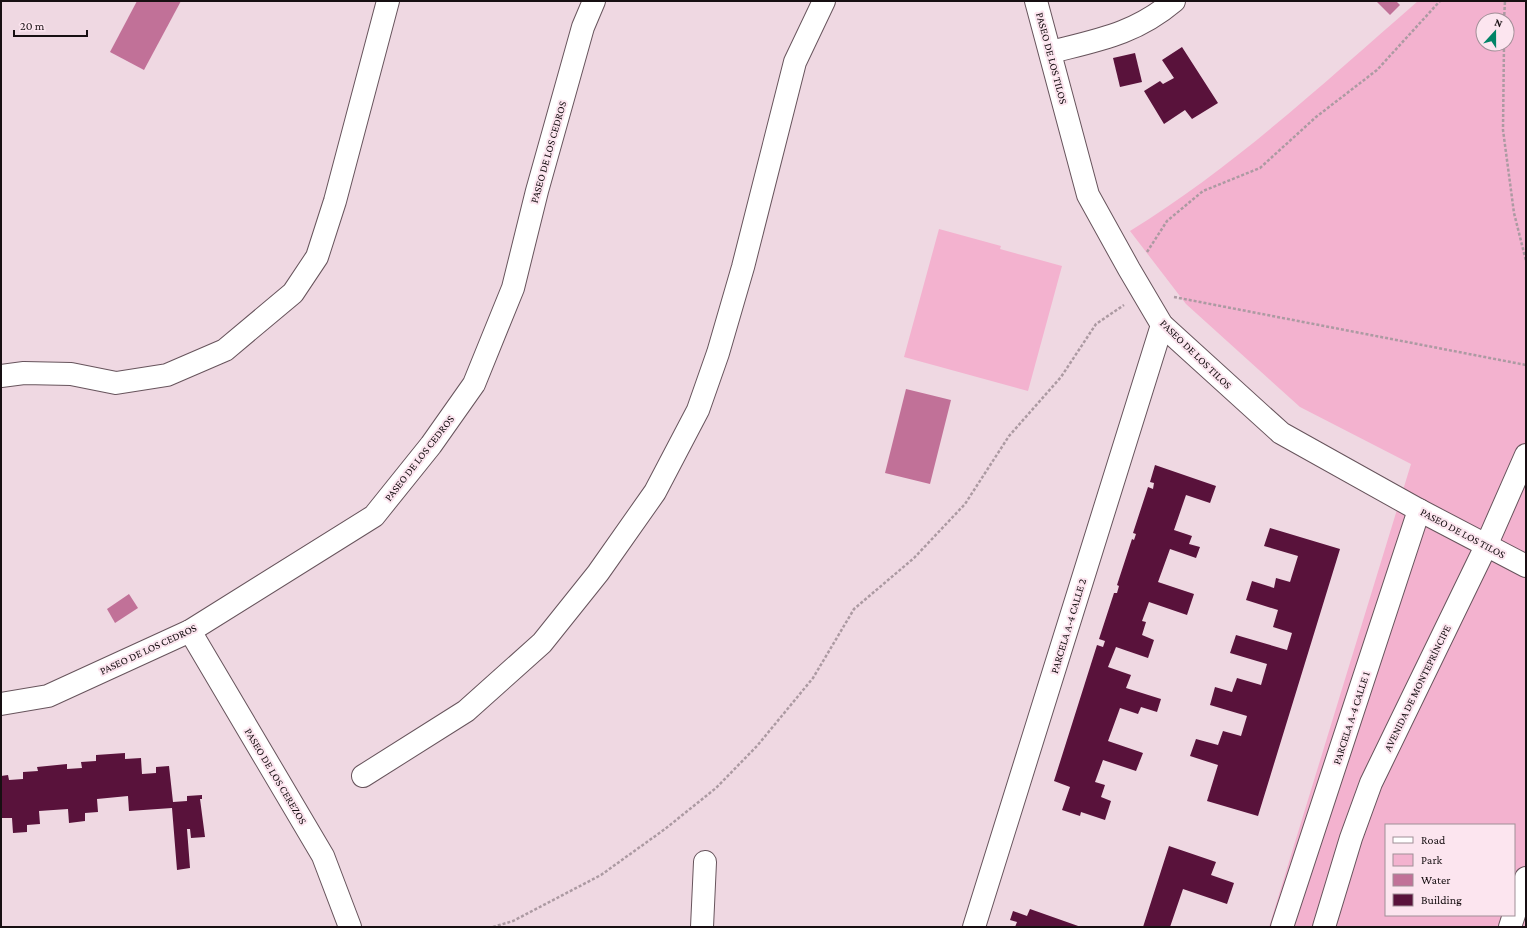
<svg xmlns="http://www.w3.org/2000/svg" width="1527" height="928" font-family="'Crimson Pro',serif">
  <rect width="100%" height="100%" fill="#efd8e2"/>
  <g fill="#f3b2cf" fill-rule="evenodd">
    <path d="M 1418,1 L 1526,1 L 1526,927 L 1269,927 L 1411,464 L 1300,407 L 1186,304 L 1130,231 C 1235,166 1325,82 1418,1 ZM 1483,20 L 1507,20 L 1507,44 L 1483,44 ZM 1386,825 L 1514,825 L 1514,915 L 1386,915 Z"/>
    <polygon points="939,229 1001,246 1000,249 1062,266 1028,391 904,357"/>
  </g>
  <g fill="#c17198">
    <polygon points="137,1 181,1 144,70 110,52"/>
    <polygon points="1376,1 1396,1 1400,5 1390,15"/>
    <polygon points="906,389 951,400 930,484 885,473"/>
    <polygon points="129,594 138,608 115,623 107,609"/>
  </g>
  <g fill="#59123b">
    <polygon points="1182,47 1218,103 1192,119 1185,110 1164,124 1144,91 1160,81 1163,84 1174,78 1162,60"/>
    <polygon points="1135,53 1142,82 1120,87 1113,58"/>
    <polygon points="1155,465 1216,486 1210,503 1186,495 1174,530 1192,536 1189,544 1200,547 1196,558 1170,549 1158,582 1194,594 1187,615 1149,602 1142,621 1146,622 1142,635 1154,640 1148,658 1116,647 1108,667 1131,675 1126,688 1161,699 1157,712 1141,707 1138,714 1120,708 1108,741 1143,753 1136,771 1103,760 1095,782 1105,785 1101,797 1111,801 1105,820 1081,812 1080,816 1062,810 1070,787 1054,781 1097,645 1103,647 1105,641 1099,639 1114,593 1117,593 1119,586 1117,585 1132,539 1134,540 1136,534 1133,533 1148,487 1153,489 1154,483 1150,482"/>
    <polygon points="1270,528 1340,549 1258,816 1207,801 1218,765 1190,756 1196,739 1218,745 1223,731 1241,736 1247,716 1210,705 1215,687 1232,692 1237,678 1261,685 1267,664 1230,653 1236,635 1287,650 1292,633 1273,627 1278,610 1246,600 1252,581 1274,588 1276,578 1290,582 1298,556 1264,546"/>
    <polygon points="125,753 125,759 141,758 142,774 156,773 156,767 169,766 173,802 187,801 187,796 202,795 202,799 200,799 205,837 191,838 190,829 187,829 190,868 177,870 172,808 129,811 128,796 97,799 98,812 85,813 85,821 69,823 68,809 39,811 40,824 27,825 27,832 13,833 12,818 1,818 1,776 8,775 9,780 23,779 23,772 38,771 37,767 67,764 67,769 82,768 81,762 96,761 96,755"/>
    <polygon points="1169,846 1216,862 1211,875 1234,883 1227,904 1183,889 1170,927 1143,927"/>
    <polygon points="1030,909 1081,927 1015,927 1017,922 1010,920 1013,911 1027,916"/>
  </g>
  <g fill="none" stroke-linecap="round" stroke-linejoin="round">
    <defs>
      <g id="minor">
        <polyline points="1036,1 1088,195 1129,269 1162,325 1281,433 1419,510 1526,566"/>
        <path d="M 1051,52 C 1098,40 1135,34 1174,1"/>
        <polyline points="1,376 24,373 71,374 116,383 167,375 225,350 293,293 317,257 335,201 388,1"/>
        <polyline points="190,631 323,856 350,927"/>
        <polyline points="1,704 48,696 190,631 374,516 431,445 474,384 513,288 537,191 583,27 594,1"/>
        <polyline points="363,776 466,711 542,643 598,573 655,492 698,410 718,353 743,267 795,62 824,1"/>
        <polyline points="702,927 705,862"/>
        <polyline points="974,927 1162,325"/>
        <polyline points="1282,927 1419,510"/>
        <polyline points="1324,927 1351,838 1371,783 1486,546 1526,455"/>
        <polyline points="1510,927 1526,878"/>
      </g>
    </defs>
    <use href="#minor" stroke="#67545c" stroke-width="24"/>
    <g stroke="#ac9aa2" stroke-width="2.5" stroke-dasharray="3 2" stroke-linecap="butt">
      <polyline points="1504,20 1505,1"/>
      <polyline points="1504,44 1503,130 1514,213 1526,261"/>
      <polyline points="1147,252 1167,221 1203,191 1260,168 1316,117 1377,70 1440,1"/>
      <polyline points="1174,297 1526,365"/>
      <polyline points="493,927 513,921 601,875 665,829 716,788 757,746 813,678 854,609 914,558 965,504 1009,436 1061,377 1096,324 1124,305"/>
    </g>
    <use href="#minor" stroke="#fff" stroke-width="22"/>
  </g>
  <g text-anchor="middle" stroke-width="4" stroke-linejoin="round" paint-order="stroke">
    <g font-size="11" fill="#170f12" stroke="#fce5ef">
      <text transform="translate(1052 58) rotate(75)" y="4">PASEO DE LOS TILOS</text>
      <text transform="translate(548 152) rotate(-74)" y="4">PASEO DE LOS CEDROS</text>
      <text transform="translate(1196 354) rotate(44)" y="4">PASEO DE LOS TILOS</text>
      <text transform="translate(419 458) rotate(-52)" y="4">PASEO DE LOS CEDROS</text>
      <text transform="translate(1463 533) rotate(28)" y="4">PASEO DE LOS TILOS</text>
      <text transform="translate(1068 626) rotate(-73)" y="4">PARCELA A-4 CALLE 2</text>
      <text transform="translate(148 649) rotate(-25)" y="4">PASEO DE LOS CEDROS</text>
      <text transform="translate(1417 688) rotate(-64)" y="4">AVENIDA DE MONTEPRÍNCIPE</text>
      <text transform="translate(1351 718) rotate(-72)" y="4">PARCELA A-4 CALLE 1</text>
      <text transform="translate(276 776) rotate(59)" y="4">PASEO DE LOS CEREZOS</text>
    </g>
  </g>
  <rect width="1527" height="928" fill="none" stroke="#170f12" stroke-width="4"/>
  <rect x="1385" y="824" width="130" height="92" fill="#fce5ef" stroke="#a08f97"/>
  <rect x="1393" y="837" width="20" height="6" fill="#ffffff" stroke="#a08f97"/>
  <text x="1421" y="844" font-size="12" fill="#170f12">Road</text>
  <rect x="1393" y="854" width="20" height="12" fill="#f3b2cf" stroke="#a08f97"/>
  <text x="1421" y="864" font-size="12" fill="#170f12">Park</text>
  <rect x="1393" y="874" width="20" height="12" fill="#c17198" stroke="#a08f97"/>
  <text x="1421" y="884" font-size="12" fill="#170f12">Water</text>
  <rect x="1393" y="894" width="20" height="12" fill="#59123b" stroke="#a08f97"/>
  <text x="1421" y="904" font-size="12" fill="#170f12">Building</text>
  <g transform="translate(1495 32) rotate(21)"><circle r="19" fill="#fce5ef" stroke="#a08f97"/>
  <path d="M0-3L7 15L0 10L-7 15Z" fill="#018467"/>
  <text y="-6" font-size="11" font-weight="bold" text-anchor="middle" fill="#170f12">N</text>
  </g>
  <path d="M14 30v6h73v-6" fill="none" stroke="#170f12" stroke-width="2"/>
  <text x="20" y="30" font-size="12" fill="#170f12" stroke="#fce5ef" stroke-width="3" paint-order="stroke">20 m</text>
</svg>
